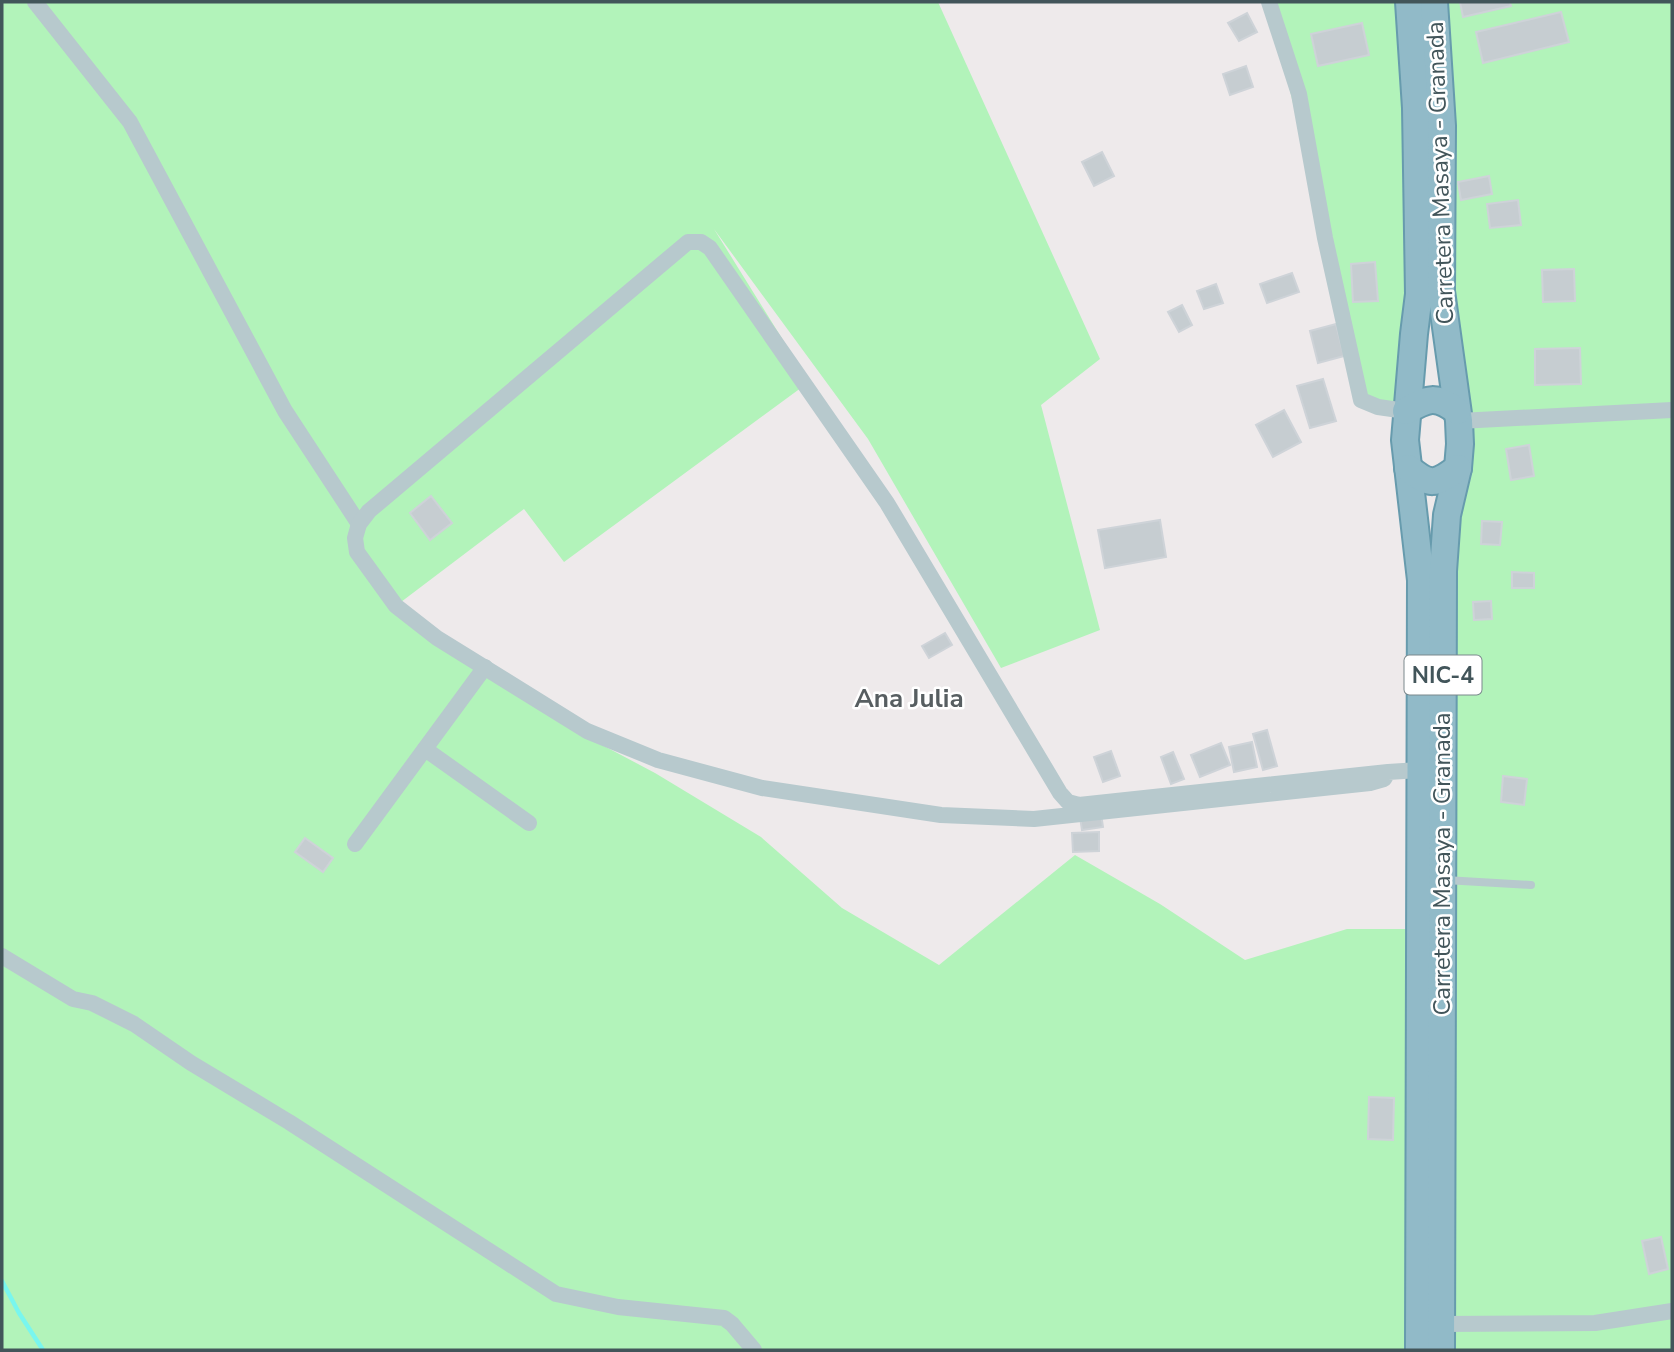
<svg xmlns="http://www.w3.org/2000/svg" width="1674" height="1352" font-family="'Nunito Sans',sans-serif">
  <rect width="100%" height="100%" fill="#eeeaeb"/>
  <g fill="#b2f3ba">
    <polygon points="2,2 938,2 1100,359 1041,405 1100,630 1001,668 868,439 714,229 809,382 564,562 524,509 401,602 555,720 655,773 761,837 842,908 939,965 1075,855 1160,904 1245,960 1347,929 1419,929 1419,1350 2,1350"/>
    <polygon points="1269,2 1409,2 1406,411 1368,404 1325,238"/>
    <polygon points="1434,2 1672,2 1672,1350 1441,1350 1456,1323 1451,558 1459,421"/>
  </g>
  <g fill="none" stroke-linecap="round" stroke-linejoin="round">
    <polyline stroke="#79f6ee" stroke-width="4.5" points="2,1281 19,1313 43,1350"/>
  </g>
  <g fill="#c6cdd1" stroke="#ced3d8" stroke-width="2">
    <polygon points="1460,2 1510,2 1511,6 1463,17"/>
    <polygon points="1561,12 1569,42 1483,63 1476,32"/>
    <polygon points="1247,13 1257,32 1239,41 1228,23"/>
    <polygon points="1362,23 1369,55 1318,66 1311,34"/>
    <polygon points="1246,66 1253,87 1230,95 1223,74"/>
    <polygon points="1102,152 1114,176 1094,186 1082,162"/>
    <polygon points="1489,176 1492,194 1461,200 1458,182"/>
    <polygon points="1518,200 1521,225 1490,228 1487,204"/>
    <polygon points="1375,262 1378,301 1353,302 1351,264"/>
    <polygon points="1574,269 1575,301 1543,302 1542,270"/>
    <polygon points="1292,273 1299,292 1267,303 1260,284"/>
    <polygon points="1216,284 1223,303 1204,309 1197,291"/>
    <polygon points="1182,305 1192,325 1179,332 1168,312"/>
    <polygon points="1336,324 1344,356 1318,363 1310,331"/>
    <polygon points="1580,348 1581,384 1535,385 1535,349"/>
    <polygon points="1323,379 1336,421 1310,428 1297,386"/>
    <polygon points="1284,410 1301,442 1273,457 1256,425"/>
    <polygon points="1529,445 1534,476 1511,480 1506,449"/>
    <polygon points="431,496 452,523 430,540 410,513"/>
    <polygon points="1160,520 1166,557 1105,568 1098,530"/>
    <polygon points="1482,521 1502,522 1500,545 1481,544"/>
    <polygon points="1512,572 1534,573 1534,588 1512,588"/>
    <polygon points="1491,601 1492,619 1474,620 1473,602"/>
    <polygon points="945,633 952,645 929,658 922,646"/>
    <polygon points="1267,730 1277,766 1263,770 1253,734"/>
    <polygon points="1252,742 1257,767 1234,772 1229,747"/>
    <polygon points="1221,743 1230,765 1200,777 1191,755"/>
    <polygon points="1111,751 1120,776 1103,782 1094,757"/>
    <polygon points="1173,752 1184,779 1171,784 1161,757"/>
    <polygon points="1503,776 1527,779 1524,805 1501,802"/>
    <polygon points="1101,814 1103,827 1082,830 1080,817"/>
    <polygon points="1099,832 1099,851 1073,852 1072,833"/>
    <polygon points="305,838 333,858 323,872 295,852"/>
    <polygon points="1369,1097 1394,1098 1393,1140 1368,1139"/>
    <polygon points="1661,1237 1668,1269 1649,1274 1642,1241"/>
  </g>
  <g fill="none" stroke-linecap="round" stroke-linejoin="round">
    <defs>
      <g id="trunk">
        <polyline points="1409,2 1416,108 1419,294 1414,334 1405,440 1421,580 1419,1350"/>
        <polyline points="1434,2 1442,126 1441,291 1459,421 1460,444 1458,468 1447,515 1443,571 1441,1350"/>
        <path d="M 1406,411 C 1428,398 1436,395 1457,411"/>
        <path d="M 1408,468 C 1430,486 1435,485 1458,468"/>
      </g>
    </defs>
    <use href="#trunk" stroke="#679bad" stroke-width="30"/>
    <polyline stroke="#b7c9cd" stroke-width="8" points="1445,880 1531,885"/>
    <g stroke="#b7c9cd" stroke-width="16">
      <polyline points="35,2 130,122 285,411 359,524"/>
      <polyline points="1269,2 1299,94 1325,238 1361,400 1378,407 1406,411"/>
      <polyline points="1459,421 1672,410"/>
      <polyline points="425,749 529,823"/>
      <polyline points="1388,772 1384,779 1370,783 1034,819 941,815 762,788 658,760 587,731 437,638 396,606 357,552 355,538 359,524 369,511 688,242 701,242 710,248 887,503 1060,793 1068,802 1079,805 1388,772 1419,770"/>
      <polyline points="355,844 485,667"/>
      <polyline points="2,956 73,999 92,1003 134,1024 191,1063 289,1122 556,1294 618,1307 724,1318 732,1324 754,1350"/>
      <polyline points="1442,1324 1595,1323 1672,1311"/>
    </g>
    <use href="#trunk" stroke="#91bac8" stroke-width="26"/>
  </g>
  <g text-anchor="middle" stroke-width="5" stroke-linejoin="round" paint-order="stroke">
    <rect fill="#fff" stroke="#7b888c" stroke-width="2" x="1404.5" y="655.5" width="77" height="39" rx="5"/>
    <g font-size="23" font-weight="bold" fill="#42555a">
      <text x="1443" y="683">NIC-4</text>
    </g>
    <g font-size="24" fill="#42555a" stroke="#fff">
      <text transform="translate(1440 173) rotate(-92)" y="8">Carretera Masaya - Granada</text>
      <text transform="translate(1442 864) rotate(-90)" y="8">Carretera Masaya - Granada</text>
    </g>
    <g font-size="26" font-weight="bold" fill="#575e61" stroke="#fff">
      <text x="909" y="707">Ana Julia</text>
    </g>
  </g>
  <rect width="1674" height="1352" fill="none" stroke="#42555a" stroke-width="7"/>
</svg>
